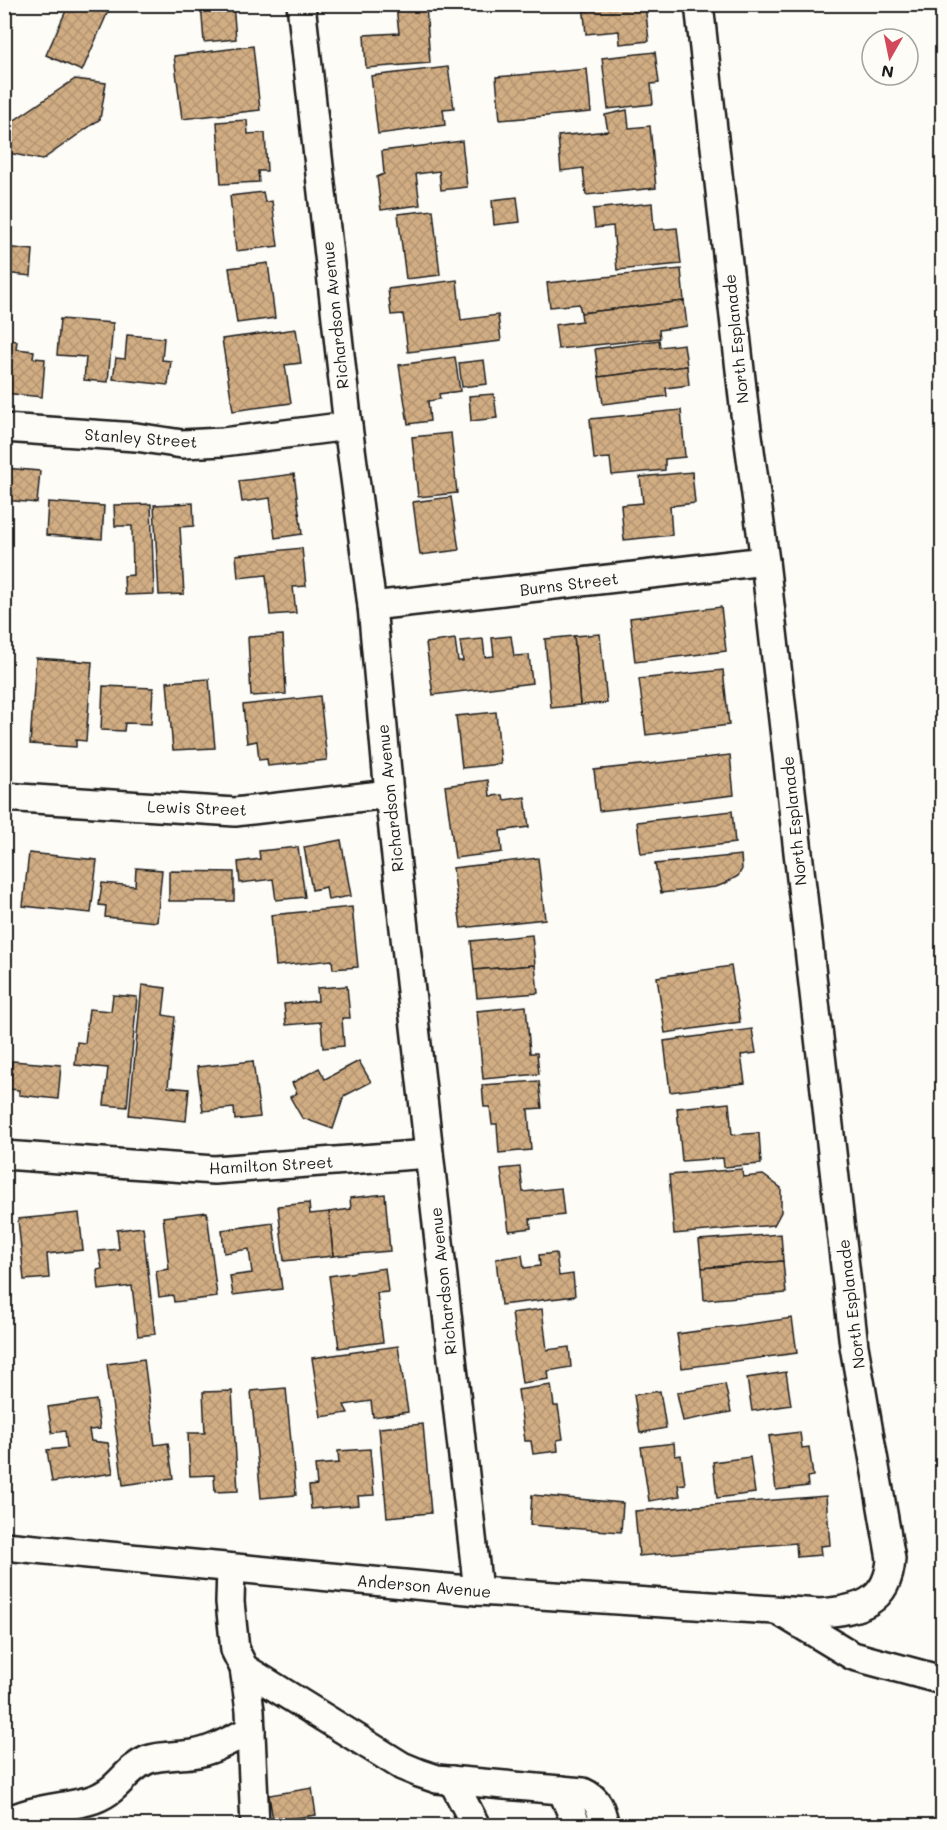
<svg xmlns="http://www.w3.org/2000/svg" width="947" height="1830" font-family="Mali,sans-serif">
  <defs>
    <pattern id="building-cross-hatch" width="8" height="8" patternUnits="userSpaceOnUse" patternTransform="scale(1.5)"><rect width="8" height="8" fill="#d1ad83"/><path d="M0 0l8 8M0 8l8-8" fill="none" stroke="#b39471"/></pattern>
  </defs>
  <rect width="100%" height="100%" fill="#fdfcf7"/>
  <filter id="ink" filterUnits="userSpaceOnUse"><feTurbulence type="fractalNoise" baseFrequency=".0167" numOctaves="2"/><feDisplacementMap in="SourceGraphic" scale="12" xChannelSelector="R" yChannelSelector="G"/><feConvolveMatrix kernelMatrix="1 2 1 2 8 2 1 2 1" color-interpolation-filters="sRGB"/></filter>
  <g filter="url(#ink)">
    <g fill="url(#building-cross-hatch)" stroke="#1c1c1c" stroke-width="1.5">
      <polygon points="69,4 110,7 82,71 46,55"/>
      <polygon points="201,4 233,4 236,39 204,42"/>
      <polygon points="530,4 581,4 531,9"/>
      <polygon points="583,4 645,4 649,41 620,44 619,31 586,34"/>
      <polygon points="426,5 430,63 366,68 364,35 399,33 396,7"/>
      <polygon points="253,46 260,110 182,119 174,56"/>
      <polygon points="655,52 659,83 651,84 653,104 608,109 602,58"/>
      <polygon points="448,67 454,108 443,109 445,125 378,134 371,76"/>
      <polygon points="587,69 591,112 500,120 496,77"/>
      <polygon points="75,79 106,83 100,119 42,160 4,152 9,124"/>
      <polygon points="627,110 629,128 650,126 656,188 586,195 583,168 561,171 558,136 608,131 605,115"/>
      <polygon points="247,120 248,134 265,133 267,171 258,171 259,182 221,184 217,122"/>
      <polygon points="462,141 467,187 441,190 439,171 416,174 420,205 381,210 377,177 384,174 382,151"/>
      <polygon points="263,192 265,202 272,201 278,246 236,251 230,196"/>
      <polygon points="517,197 520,222 494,225 492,200"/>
      <polygon points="652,203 654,230 677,228 681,264 617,270 613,226 595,228 593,209"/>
      <polygon points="433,210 440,275 406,279 398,214"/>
      <polygon points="4,247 33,250 31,276 4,273"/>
      <polygon points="268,263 275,318 237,323 229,268"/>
      <polygon points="681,269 684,301 581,313 579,304 550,307 547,283"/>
      <polygon points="457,280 461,320 498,315 501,341 408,352 403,314 391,315 388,289"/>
      <polygon points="684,301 687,326 659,330 660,338 558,349 555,325 582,321 581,313"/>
      <polygon points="60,319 113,323 108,382 84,380 86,357 57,355"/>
      <polygon points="296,329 301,363 285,365 291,403 233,411 222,339"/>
      <polygon points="127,335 164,338 162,360 171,361 168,385 113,379 116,358 125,359"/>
      <polygon points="4,339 17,341 16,349 34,351 33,358 45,359 42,397 4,393"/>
      <polygon points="659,340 660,347 684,344 687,366 599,377 595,349"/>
      <polygon points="455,357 460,391 439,394 440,399 428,401 430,421 408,424 399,365"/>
      <polygon points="484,360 487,384 462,387 459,363"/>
      <polygon points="687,366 689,385 666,388 667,396 603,404 599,377"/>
      <polygon points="494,394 497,418 471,421 469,396"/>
      <polygon points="681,410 685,457 665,459 665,470 612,475 610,458 594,459 590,419"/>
      <polygon points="451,433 457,493 418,497 412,437"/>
      <polygon points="4,468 40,471 37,503 4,500"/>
      <polygon points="692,472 695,503 670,506 672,535 624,540 621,505 643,503 640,477"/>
      <polygon points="294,474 302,534 275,538 270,498 242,502 239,481"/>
      <polygon points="451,497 459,550 420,555 413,502"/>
      <polygon points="48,502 104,506 102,539 46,535"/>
      <polygon points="193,503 194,526 180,527 184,594 159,595 154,505"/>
      <polygon points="151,504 154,594 125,595 124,576 133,575 132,526 115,526 114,505"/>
      <polygon points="302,548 306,586 293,587 296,613 270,615 266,575 238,578 236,555"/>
      <polygon points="721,607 726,651 635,662 630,618"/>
      <polygon points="600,634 607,703 580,705 574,636"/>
      <polygon points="283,635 286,694 251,696 248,637"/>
      <polygon points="511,636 514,656 529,655 532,683 433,695 426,643 455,639 458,661 463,661 460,641 483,639 485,657 494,656 492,638"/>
      <polygon points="574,636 580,705 551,708 545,639"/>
      <polygon points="36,658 92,662 86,741 76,740 76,747 30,744"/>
      <polygon points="723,670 729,725 646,735 639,679"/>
      <polygon points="209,679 215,748 173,750 167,682"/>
      <polygon points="103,686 153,688 151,724 125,723 124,731 101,730"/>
      <polygon points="320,696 327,760 268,766 267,759 259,760 257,741 247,743 243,705"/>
      <polygon points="496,712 501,764 462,768 456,716"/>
      <polygon points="730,755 734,795 599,811 594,770"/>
      <polygon points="488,780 490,796 503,795 504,800 525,797 529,827 500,831 502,852 455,858 445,786"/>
      <polygon points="732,811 735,843 641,854 637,822"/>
      <polygon points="341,840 351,896 328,900 326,887 312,890 304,847"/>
      <polygon points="298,847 305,897 276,900 273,879 240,883 238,862 260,859 259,851"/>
      <polygon points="29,853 97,860 91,913 23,906"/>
      <polygon points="741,855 742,869 738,876 726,883 716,887 661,893 655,864"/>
      <polygon points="538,858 545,919 461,928 453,868"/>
      <polygon points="136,868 162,870 157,922 105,917 106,906 99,905 102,883 135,886"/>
      <polygon points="169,871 234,872 234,901 169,901"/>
      <polygon points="352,907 358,967 333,969 332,960 276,966 271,915"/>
      <polygon points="532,935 535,965 474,970 471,941"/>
      <polygon points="535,965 538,993 477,998 474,970"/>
      <polygon points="731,966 740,1022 665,1033 657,977"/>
      <polygon points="142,985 166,988 163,1015 175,1017 168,1087 189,1089 186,1121 129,1115"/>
      <polygon points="347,986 350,1018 342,1018 344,1046 323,1048 321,1022 286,1025 284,1004 318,1001 317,988"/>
      <polygon points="113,995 137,997 127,1107 104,1105 108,1068 75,1065 77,1042 85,1043 89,1009 111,1011"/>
      <polygon points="526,1006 530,1053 537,1053 539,1074 483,1079 477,1011"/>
      <polygon points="752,1029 756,1053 741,1055 745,1083 670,1092 664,1041"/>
      <polygon points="12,1061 61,1065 58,1099 19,1095 19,1090 9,1089"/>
      <polygon points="253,1061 260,1117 235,1120 234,1108 203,1111 197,1067"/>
      <polygon points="359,1061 371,1082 344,1096 333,1129 302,1118 290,1097 297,1093 292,1083 319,1068 325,1079"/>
      <polygon points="539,1081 542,1108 528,1109 531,1150 499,1153 497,1124 492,1124 490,1107 484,1107 482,1085"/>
      <polygon points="729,1103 732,1135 759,1133 761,1164 724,1167 723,1158 682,1161 677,1108"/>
      <polygon points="520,1167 523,1192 561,1188 564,1215 530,1219 531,1228 509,1231 501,1169"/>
      <polygon points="742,1169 743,1177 763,1175 781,1188 781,1212 774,1225 674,1234 669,1175"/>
      <polygon points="385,1194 390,1251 333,1256 329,1212 351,1209 350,1198"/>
      <polygon points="309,1203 310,1214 329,1212 333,1256 284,1261 278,1206"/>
      <polygon points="207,1212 217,1297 174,1302 173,1295 159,1297 156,1271 169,1269 163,1217"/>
      <polygon points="79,1213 83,1250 47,1254 49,1278 24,1280 18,1219"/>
      <polygon points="273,1223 282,1289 233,1295 230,1276 252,1273 249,1249 224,1253 222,1230"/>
      <polygon points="143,1227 155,1334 138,1336 132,1286 99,1290 97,1270 102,1269 99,1251 119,1249 117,1230"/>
      <polygon points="781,1234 783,1261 702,1268 699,1240"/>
      <polygon points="556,1253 559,1276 573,1274 575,1296 501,1305 496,1259 522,1255 524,1268 540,1266 539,1255"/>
      <polygon points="783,1261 786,1293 704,1300 702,1268"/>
      <polygon points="385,1268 388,1292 377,1293 383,1342 339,1348 329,1276"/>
      <polygon points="542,1309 547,1350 569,1347 571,1367 548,1371 549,1379 522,1383 512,1313"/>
      <polygon points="792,1318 797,1353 682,1368 677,1334"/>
      <polygon points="398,1346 408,1412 373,1417 371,1401 344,1405 348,1413 321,1417 312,1358"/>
      <polygon points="144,1359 155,1445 168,1443 173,1478 123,1485 107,1364"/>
      <polygon points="786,1372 791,1405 752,1411 747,1378"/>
      <polygon points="725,1384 731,1412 683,1421 677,1393"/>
      <polygon points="551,1385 554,1406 558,1406 563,1439 557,1440 558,1451 533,1454 531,1441 525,1441 518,1390"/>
      <polygon points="286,1388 296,1495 261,1498 251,1391"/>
      <polygon points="232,1391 238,1491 215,1492 214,1475 190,1476 188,1433 205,1433 203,1392"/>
      <polygon points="660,1391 666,1428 640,1433 634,1395"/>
      <polygon points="96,1400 100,1429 89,1430 91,1441 108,1443 113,1473 52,1482 47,1450 67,1448 65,1431 52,1433 48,1407"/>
      <polygon points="423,1424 431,1513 387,1517 379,1428"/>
      <polygon points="800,1432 802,1448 809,1447 813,1476 807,1477 808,1486 776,1490 769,1436"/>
      <polygon points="674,1443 675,1456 681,1455 685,1484 678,1485 680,1496 649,1501 641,1447"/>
      <polygon points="370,1449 374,1495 358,1496 359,1505 311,1509 309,1486 317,1485 315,1465 339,1463 338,1451"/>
      <polygon points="750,1457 755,1493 717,1498 713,1462"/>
      <polygon points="532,1495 623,1503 621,1532 530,1525"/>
      <polygon points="826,1496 830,1545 820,1546 821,1555 797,1557 796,1543 639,1556 635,1511"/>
      <polygon points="312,1788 316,1815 273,1821 269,1795"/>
    </g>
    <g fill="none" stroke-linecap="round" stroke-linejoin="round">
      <defs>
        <g id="minor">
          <polyline points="301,4 348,426 372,606 389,794 478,1591"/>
          <polyline points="4,428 136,437 182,444 223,442 348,426"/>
          <polyline points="372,606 765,561"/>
          <polyline points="4,797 235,812 389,794"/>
          <polyline points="4,1155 214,1170 429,1154"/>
          <path d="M 4,1546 L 478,1591 L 820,1613 C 859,1610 888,1603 891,1559 L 854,1346 L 765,561 L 744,406 L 699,4"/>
          <polyline points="231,1568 230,1602 235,1650 244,1668 250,1710 255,1826"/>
          <polyline points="782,1613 853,1656 942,1680"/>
          <path d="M 244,1668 L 402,1766 L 419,1773 L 437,1779 L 583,1792 C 599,1799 601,1809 605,1826"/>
          <polyline points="452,1780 476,1826"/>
          <polyline points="562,1790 577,1826"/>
          <path d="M 4,1823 C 33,1808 58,1809 88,1801 C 119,1793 122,1771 147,1760 C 160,1755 178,1756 192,1754 C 213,1751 232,1739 251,1730"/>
        </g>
      </defs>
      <use href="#minor" stroke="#1c1c1c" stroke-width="32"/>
      <use href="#minor" stroke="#fdfcf7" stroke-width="27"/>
    </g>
  </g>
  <g text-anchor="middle" stroke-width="6" stroke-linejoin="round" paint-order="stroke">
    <g font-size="16" fill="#1c1c1c" stroke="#fdfcf7">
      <text transform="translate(335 315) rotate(-96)" y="6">Richardson Avenue</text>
      <text transform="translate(736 339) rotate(-96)" y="6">North Esplanade</text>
      <text transform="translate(141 438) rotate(4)" y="6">Stanley Street</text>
      <text transform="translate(569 584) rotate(-7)" y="6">Burns Street</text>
      <text transform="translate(390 798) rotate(-96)" y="6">Richardson Avenue</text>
      <text transform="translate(197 808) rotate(2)" y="6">Lewis Street</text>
      <text transform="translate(794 821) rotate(-96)" y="6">North Esplanade</text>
      <text transform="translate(271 1165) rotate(-3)" y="6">Hamilton Street</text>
      <text transform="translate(443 1281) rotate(-96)" y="6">Richardson Avenue</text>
      <text transform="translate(851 1304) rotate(-97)" y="6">North Esplanade</text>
      <text transform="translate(424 1586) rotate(5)" y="6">Anderson Avenue</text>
    </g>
  </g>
  <rect width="947" height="1830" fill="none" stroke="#fdfcf7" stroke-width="24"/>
  <rect x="12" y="12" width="923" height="1806" fill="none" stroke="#1c1c1c" stroke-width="2" filter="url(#ink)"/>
  <g transform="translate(890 57) rotate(189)"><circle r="28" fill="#fdfcf7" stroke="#a3a29f" stroke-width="1.5"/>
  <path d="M0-4.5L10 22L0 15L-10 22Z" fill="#d1495b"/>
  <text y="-9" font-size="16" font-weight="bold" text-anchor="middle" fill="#1c1c1c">N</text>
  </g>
</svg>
